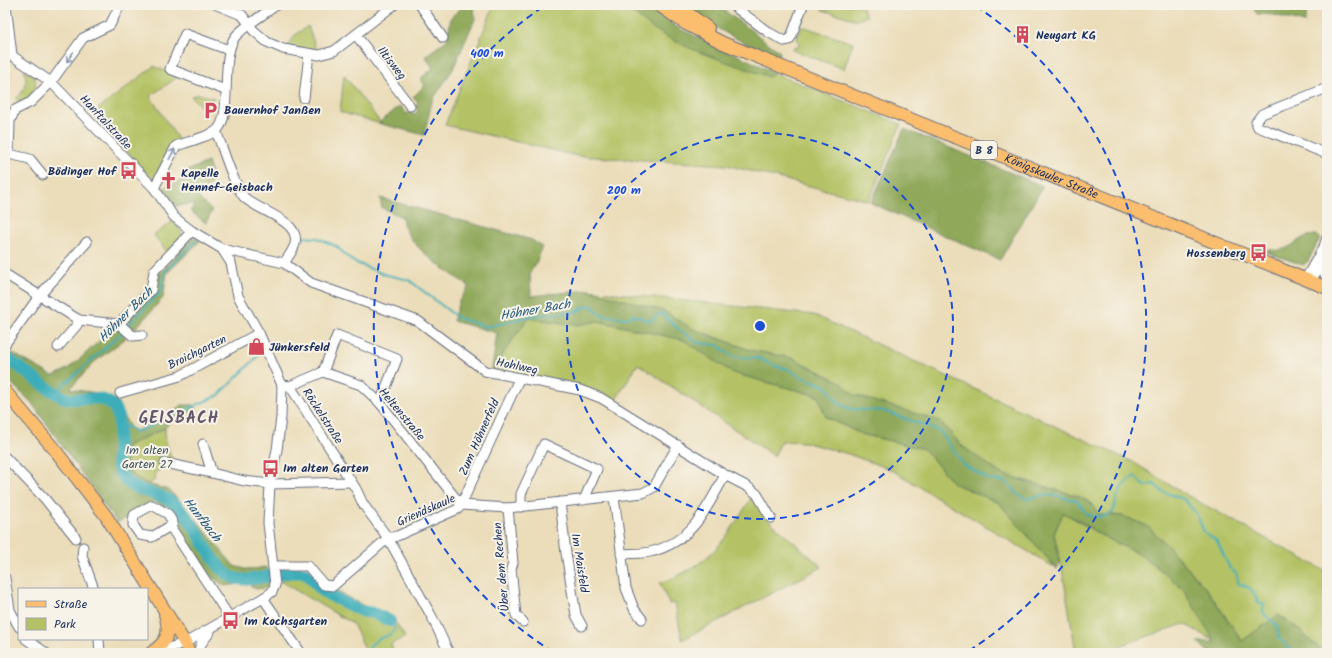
<svg xmlns="http://www.w3.org/2000/svg" width="1332" height="658" font-family="Kalam,sans-serif">
  <rect width="100%" height="100%" fill="#f7f3e8"/>
  <filter id="ink" filterUnits="userSpaceOnUse"><feTurbulence type="fractalNoise" baseFrequency=".025" numOctaves="2"/><feDisplacementMap in="SourceGraphic" scale="8" xChannelSelector="R" yChannelSelector="G"/><feConvolveMatrix kernelMatrix="1 2 1 2 8 2 1 2 1" color-interpolation-filters="sRGB"/></filter>
  <filter id="wash" filterUnits="userSpaceOnUse"><feTurbulence type="fractalNoise" baseFrequency=".012" numOctaves="4" result="noise"/><feDisplacementMap in="SourceGraphic" scale="16" xChannelSelector="R" yChannelSelector="G"/><feGaussianBlur stdDeviation="0.9" result="paint"/><feColorMatrix in="noise" values="0 0 0 0 0 0 0 0 0 0 0 0 0 0 0 0 0 1.4 0 .05"/><feComposite in="paint" operator="in"/></filter>
  <g filter="url(#wash)">
    <rect width="100%" height="100%" fill="#ebddb9"/>
    <g fill="#b4c265" stroke="#687862">
      <polygon points="494,5 636,5 656,26 901,124 869,201 726,165 577,156 445,125"/>
      <polygon points="824,5 861,5 867,16 858,20 822,10"/>
      <polygon points="308,26 317,51 287,47 295,35"/>
      <polygon points="802,26 853,43 844,69 792,50 793,48 798,47 799,44 797,38"/>
      <polygon points="154,66 178,77 150,96 180,142 168,149 154,182 93,113"/>
      <path d="M 24,70 L 35,76 L 36,89 L 29,99 L 19,102 L 16,99 C 26,89 28,83 24,70 Z"/>
      <polygon points="344,75 380,122 381,124 340,112"/>
      <polygon points="199,94 214,98 202,108 191,96"/>
      <polygon points="173,221 181,231 182,236 167,252 154,235"/>
      <polygon points="589,290 814,315 1133,462 1183,493 1327,572 1327,653 1324,653 1297,628 1278,615 1243,642 1208,591 1166,544 1147,526 1123,516 1098,514 1090,502 1040,485 1001,474 962,446 942,424 854,395 842,383 792,358 750,350"/>
      <polygon points="528,318 578,325 598,321 684,340 733,373 818,396 826,417 861,434 924,449 953,483 999,503 1057,569 890,469 848,454 804,442 782,441 774,456 638,364 614,403 492,369"/>
      <polygon points="165,428 166,443 173,462 165,463 161,469 155,473 154,481 147,484 131,474 126,460 127,446"/>
      <path d="M 753,495 L 766,518 L 822,567 L 682,640 L 675,603 L 669,604 L 660,583 C 714,563 724,541 753,495 Z"/>
      <polygon points="1063,512 1099,534 1146,558 1183,589 1216,642 1184,624 1099,653 1076,653 1061,563 1054,534"/>
      <polygon points="302,569 321,583 366,607 392,617 405,637 391,644 394,653 367,653 353,624 280,581 278,571"/>
    </g>
    <g fill="#8fa85a" stroke="#556c5c">
      <polygon points="465,5 474,5 475,19 453,69 432,101 424,135 381,124 380,122 400,106 407,114 411,111 413,115 418,111 415,107 418,104 413,97 425,85 420,79 433,68 425,56 447,40 451,17"/>
      <path d="M 626,5 L 644,5 L 680,29 L 774,72 L 770,77 C 723,60 659,44 626,5 Z"/>
      <path d="M 684,5 L 717,5 L 780,52 L 779,58 C 743,43 714,29 684,5 Z"/>
      <polygon points="1251,5 1309,5 1304,23 1275,15 1257,14"/>
      <polygon points="904,129 1043,186 1000,260 871,203"/>
      <polygon points="208,162 214,180 198,197 212,211 206,223 190,211 195,204 173,206 162,189 186,178 187,171"/>
      <path d="M 380,198 L 532,240 L 542,247 L 537,261 L 530,273 L 531,296 L 589,290 L 664,311 L 693,329 L 750,350 L 792,358 L 842,383 L 854,395 L 940,421 L 962,446 L 1001,474 L 1078,496 L 1090,502 L 1098,514 L 1123,516 L 1147,526 L 1166,544 L 1208,591 L 1242,641 L 1278,615 L 1297,628 L 1324,653 L 1209,653 L 1198,642 L 1215,642 L 1183,589 L 1146,558 L 1099,534 L 1078,520 L 1063,513 L 1054,534 L 1060,562 L 1057,569 L 999,503 L 953,483 L 924,449 L 861,434 L 826,417 L 818,396 L 733,373 L 684,340 L 598,321 L 578,325 L 528,318 L 492,369 L 497,333 L 453,321 L 459,301 L 469,286 C 447,271 404,245 402,217 L 382,208 Z"/>
      <path d="M 1317,235 L 1320,238 L 1308,261 L 1303,265 L 1260,250 L 1250,249 C 1259,245 1269,252 1279,250 C 1296,248 1297,235 1317,235 Z"/>
      <polygon points="193,237 200,241 167,273 163,298 134,330 126,321 156,291 159,274"/>
      <path d="M 119,329 L 126,338 L 93,363 L 70,389 L 96,393 L 117,400 L 123,415 L 133,432 L 166,418 L 182,405 L 193,405 L 197,411 L 177,415 L 165,428 L 127,446 L 126,460 L 131,474 L 147,484 L 169,490 L 184,505 L 234,566 L 249,570 L 265,567 L 270,571 L 270,588 L 255,589 L 248,583 L 225,586 L 204,572 L 178,528 L 172,513 L 154,501 L 117,523 L 31,402 L 5,377 L 5,349 L 53,376 C 80,367 95,337 119,329 Z"/>
    </g>
    <g fill="none" stroke-linecap="round" stroke-linejoin="round">
      <g stroke="#3eaeb9" stroke-width="2">
        <path d="M 301,237 L 317,238 L 336,246 L 352,261 L 383,274 L 409,280 L 458,318 L 488,327 L 530,316 L 575,312 L 587,306 L 592,306 L 601,315 L 628,318 L 633,315 L 650,321 L 661,313 L 677,328 L 698,343 L 717,345 L 733,357 L 758,358 L 775,366 L 788,369 L 799,376 L 826,386 L 838,403 L 851,409 L 884,411 L 940,431 L 963,464 L 989,480 L 1003,481 L 1013,488 L 1017,494 L 1026,499 L 1044,495 L 1058,496 L 1077,501 L 1087,515 L 1102,517 L 1113,512 C 1115,503 1117,494 1122,487 C 1125,483 1131,480 1134,476 L 1145,486 L 1154,484 L 1163,492 L 1184,499 L 1197,515 L 1204,532 L 1217,541 L 1230,569 L 1236,573 L 1239,584 C 1251,587 1254,591 1258,602 L 1264,604 L 1263,613 L 1277,626 L 1279,639 C 1286,643 1289,648 1295,653"/>
        <polyline points="127,327 161,291 165,272 196,241"/>
        <polyline points="56,392 124,331"/>
        <polyline points="118,422 137,432 219,395 263,351"/>
        <polyline points="369,653 370,646 378,639 392,634 395,628 390,621"/>
      </g>
      <path stroke="#3eaeb9" stroke-width="12" d="M 5,357 C 21,367 50,393 65,398 C 81,403 98,392 112,405 C 127,420 112,452 119,470 C 128,493 151,490 169,500 C 196,515 210,569 234,578 C 252,584 283,569 306,573 L 323,592 L 361,611 L 373,613 L 390,621"/>
    </g>
  </g>
  <g filter="url(#ink)">
    <g fill="none" stroke-linecap="round" stroke-linejoin="round">
      <defs>
        <g id="minor">
          <polyline points="6,5 12,55"/>
          <polyline points="217,5 242,15 250,25 253,30 267,42 283,49 319,55 334,51 394,5"/>
          <polyline points="420,5 443,38"/>
          <polyline points="732,5 768,32 784,41 789,40 791,37 803,5"/>
          <polyline points="356,35 410,106"/>
          <polyline points="5,51 51,82 154,188 174,217 192,231 222,249 231,263 238,296 259,333 282,385 281,417 277,450 270,484 268,523 275,585 272,592 263,598 185,643 155,652"/>
          <polyline points="1327,88 1262,114 1256,122 1258,127 1327,154"/>
          <polyline points="225,90 170,69 185,34 229,50"/>
          <polyline points="304,98 309,54"/>
          <path d="M 216,131 C 223,148 233,184 244,197 C 257,211 301,220 295,244 C 293,251 288,257 284,263"/>
          <polyline points="9,154 30,159 43,175"/>
          <polyline points="5,159 9,154 10,121 15,110 31,102 51,82 83,38 110,25 120,5"/>
          <path d="M 154,188 L 176,146 C 184,143 210,136 216,131 C 234,117 219,60 235,37 C 244,26 265,14 276,5"/>
          <path d="M 1327,237 C 1322,252 1320,265 1327,279"/>
          <polyline points="222,249 284,263 311,283 418,321 485,371 580,390 601,398 725,475 748,487 757,494 771,518"/>
          <polyline points="5,274 79,320 119,324 151,290 154,271 192,231"/>
          <polyline points="1305,280 1323,248"/>
          <polyline points="1305,280 1314,276 1322,263"/>
          <polyline points="119,324 133,336 142,335"/>
          <polyline points="5,344 40,295 87,242"/>
          <polyline points="58,347 77,325 79,320"/>
          <polyline points="323,372 337,335 397,359 380,403"/>
          <polyline points="282,385 290,386 323,372 361,385 380,403 461,505 519,379"/>
          <polyline points="290,386 356,489 363,504 388,538 432,617 449,653"/>
          <polyline points="120,393 180,376 259,333"/>
          <polyline points="203,444 212,473 244,481 270,484 351,482"/>
          <polyline points="5,457 45,499 76,538"/>
          <polyline points="165,463 212,473"/>
          <polyline points="614,497 626,588 634,609 642,619"/>
          <polyline points="560,502 566,553 576,615 582,626"/>
          <polyline points="521,507 521,494 544,444 597,469 584,500"/>
          <polyline points="508,508 513,563 511,569 516,615 523,622"/>
          <polyline points="170,526 173,523 168,514 152,505 134,515 133,525 140,535 152,537 170,526 230,618"/>
          <polyline points="83,547 82,556 94,589"/>
          <path d="M 621,554 C 631,553 641,554 650,552 C 692,542 706,510 725,475"/>
          <polyline points="273,566 308,566 324,585 333,586 388,538 397,536 458,509 461,505 508,508 643,493 654,487 678,445"/>
          <polyline points="5,578 10,610 19,627"/>
          <polyline points="263,598 301,653"/>
          <polyline points="26,639 46,653"/>
          <polyline points="99,639 100,653"/>
          <polyline points="198,653 201,644 210,632"/>
        </g>
        <g id="major">
          <path id="s1" d="M 659,5 L 686,24 L 723,43 L 1327,288"/>
          <polyline points="677,5 708,28"/>
          <polyline points="5,391 55,450 106,516 185,643 189,653"/>
          <path d="M 151,653 C 167,642 171,634 165,614"/>
        </g>
      </defs>
      <use href="#minor" stroke="#646c7e" stroke-width="11"/>
      <use href="#major" stroke="#646c7e" stroke-width="14"/>
      <use href="#minor" stroke="#fff" stroke-width="9"/>
      <use href="#major" stroke="#fbbd6e" stroke-width="12"/>
    </g>
    <defs><path id="oneway-shaft" d="M-6 0H5M1.5-3L5.5 0L1.5 3" fill="none" stroke-width="1.6" stroke-linecap="round" stroke-linejoin="round"/></defs>
    <g stroke="#8d97ae">
      <use href="#oneway-shaft" transform="translate(70 57) rotate(124)"/>
      <use href="#oneway-shaft" transform="translate(172 154) rotate(-62)"/>
    </g>
  </g>
  <g fill="none" stroke="#1d4ed8" stroke-width="2" stroke-dasharray="7 5">
    <circle cx="760" cy="326" r="193"/>
    <path d="M553 652A386 386 0 0 1 544 6M976 6A386 386 0 0 1 967 652"/>
  </g>
  <defs>
    <symbol id="building-bare" viewBox="-9 -9 18 18"><path d="M-4-6H4V6H1V3H-1V6H-4ZM-2.5-4.3h1.7v1.8h-1.7ZM.8-4.3h1.7v1.8H.8ZM-2.5-1h1.7V.8h-1.7ZM.8-1h1.7V.8H.8Z" fill="#d1495b" stroke="#f7f3e8" stroke-width="2.5" paint-order="stroke"/></symbol>
    <symbol id="parking-bare" viewBox="-9 -9 18 18"><path d="M-3.5-5.5H1a3.5 3.5 0 0 1 0 7H-1V5.5H-3.5ZM-1-3.4V-.6H.8a1.4 1.4 0 0 0 0-2.8Z" fill="#d1495b" stroke="#f7f3e8" stroke-width="2.5" paint-order="stroke"/></symbol>
    <symbol id="bus-bare" viewBox="-9 -9 18 18"><path d="M-5-6H5V4H4V6H2V4H-2V6H-4V4H-5ZM-3.5-4V0h7V-4ZM-3.5 1.2v1.5H-2V1.2ZM2 1.2v1.5H3.5V1.2Z" fill="#d1495b" stroke="#f7f3e8" stroke-width="2.5" paint-order="stroke"/></symbol>
    <symbol id="church-bare" viewBox="-9 -9 18 18"><path d="M-1.2-6h2.4v3.5h3.3v2.4h-3.3V6h-2.4V-.1h-3.3v-2.4h3.3Z" fill="#d1495b" stroke="#f7f3e8" stroke-width="2.5" paint-order="stroke"/></symbol>
    <symbol id="shop-bare" viewBox="-9 -9 18 18"><path d="M-5-2.5h2.3a2.7 3.5 0 0 1 5.4 0H5L5.5 6h-11ZM-1.5-2.5h3a1.5 2.3 0 0 0-3 0Z" fill="#d1495b" stroke="#f7f3e8" stroke-width="2.5" paint-order="stroke"/></symbol>
  </defs>
  <g fill-rule="evenodd">
    <use href="#building-bare" x="1010" y="22" width="25" height="25"/>
    <use href="#parking-bare" x="198" y="98" width="25" height="25"/>
    <use href="#bus-bare" x="116" y="158" width="25" height="25"/>
    <use href="#church-bare" x="156" y="168" width="25" height="25"/>
    <use href="#bus-bare" x="1246" y="240" width="25" height="25"/>
    <use href="#shop-bare" x="244" y="334" width="25" height="25"/>
    <use href="#bus-bare" x="258" y="456" width="25" height="25"/>
    <use href="#bus-bare" x="218" y="608" width="25" height="25"/>
  </g>
  <g text-anchor="middle" stroke-width="4" stroke-linejoin="round" paint-order="stroke">
    <rect fill="#f7f3e8" stroke="#5d6a87" stroke-width="1" x="971" y="141" width="26" height="18" rx="3"/>
    <g font-size="11" font-weight="bold" fill="#1b2f5e">
      <text x="984" y="154">B 8</text>
    </g>
    <g font-size="12" font-weight="bold" fill="#1b2f5e" stroke="#f7f3e8" text-anchor="start">
      <text x="1036" y="39">Neugart KG</text>
      <text x="224" y="114">Bauernhof Janßen</text>
      <text x="116" y="175" text-anchor="end">Bödinger Hof</text>
      <text x="181" y="177">Kapelle<tspan x="181" dy="14">Hennef-Geisbach</tspan></text>
      <text x="1246" y="257" text-anchor="end">Hossenberg</text>
      <text x="269" y="351">Jünkersfeld</text>
      <text x="283" y="472">Im alten Garten</text>
      <text x="244" y="625">Im Kochsgarten</text>
    </g>
    <g font-size="12" fill="#1b2f5e" stroke="#f7f3e8">
      <text transform="translate(392 63) rotate(52)" y="4">Iltisweg</text>
      <text transform="translate(106 122) rotate(47)" y="4">Hanftalstraße</text>
      <text dy="4" stroke="none"><textPath href="#s1" startOffset="429">Königskauler Straße</textPath></text>
      <text transform="translate(197 352) rotate(-26)" y="4">Broichgarten</text>
      <text transform="translate(517 366) rotate(12)" y="4">Hohlweg</text>
      <text transform="translate(402 414) rotate(50)" y="4">Heltenstraße</text>
      <text transform="translate(323 416) rotate(57)" y="4">Röckelstraße</text>
      <text transform="translate(479 437) rotate(-66)" y="4">Zum Höhnerfeld</text>
      <text transform="translate(426 510) rotate(-24)" y="4">Griendskaule</text>
      <text transform="translate(580 563) rotate(81)" y="4">Im Maisfeld</text>
      <text transform="translate(501 567) rotate(-95)" y="4">Über dem Rechen</text>
    </g>
    <g font-size="12" fill="#415460" stroke="#f7f3e8">
      <text x="147" y="454">Im alten<tspan x="147" dy="14">Garten 27</tspan></text>
    </g>
    <g font-size="13" font-style="italic" fill="#275b7e" stroke="#f7f3e8">
      <text transform="translate(535 309) rotate(-10)" y="5">Höhner Bach</text>
      <text transform="translate(125 314) rotate(-45)" y="5">Höhner Bach</text>
      <text transform="translate(203 519) rotate(52)" y="5">Hanfbach</text>
    </g>
    <g font-size="16" font-weight="bold" letter-spacing="1" fill="#65586d" stroke="#f7f3e8">
      <text x="179" y="423">GEISBACH</text>
    </g>
  </g>
  <circle cx="760" cy="326" r="6" fill="#1d4ed8" stroke="#f7f3e8" stroke-width="2"/>
  <g font-size="12" text-anchor="middle" font-weight="bold" fill="#1d4ed8" stroke="#f7f3e8" stroke-width="4" stroke-linejoin="round" paint-order="stroke">
    <text x="487" y="57">400 m</text>
    <text x="624" y="194">200 m</text>
  </g>
  <rect width="1332" height="658" fill="none" stroke="#f7f3e8" stroke-width="20"/>
  <rect x="18" y="588" width="130" height="52" fill="#f7f3e8" stroke="#9fa5b1"/>
  <rect x="26" y="601" width="20" height="6" fill="#fbbd6e" stroke="#9fa5b1"/>
  <text x="54" y="608" font-size="12" fill="#1b2f5e">Straße</text>
  <rect x="26" y="618" width="20" height="12" fill="#b4c265" stroke="#9fa5b1"/>
  <text x="54" y="628" font-size="12" fill="#1b2f5e">Park</text>
</svg>
